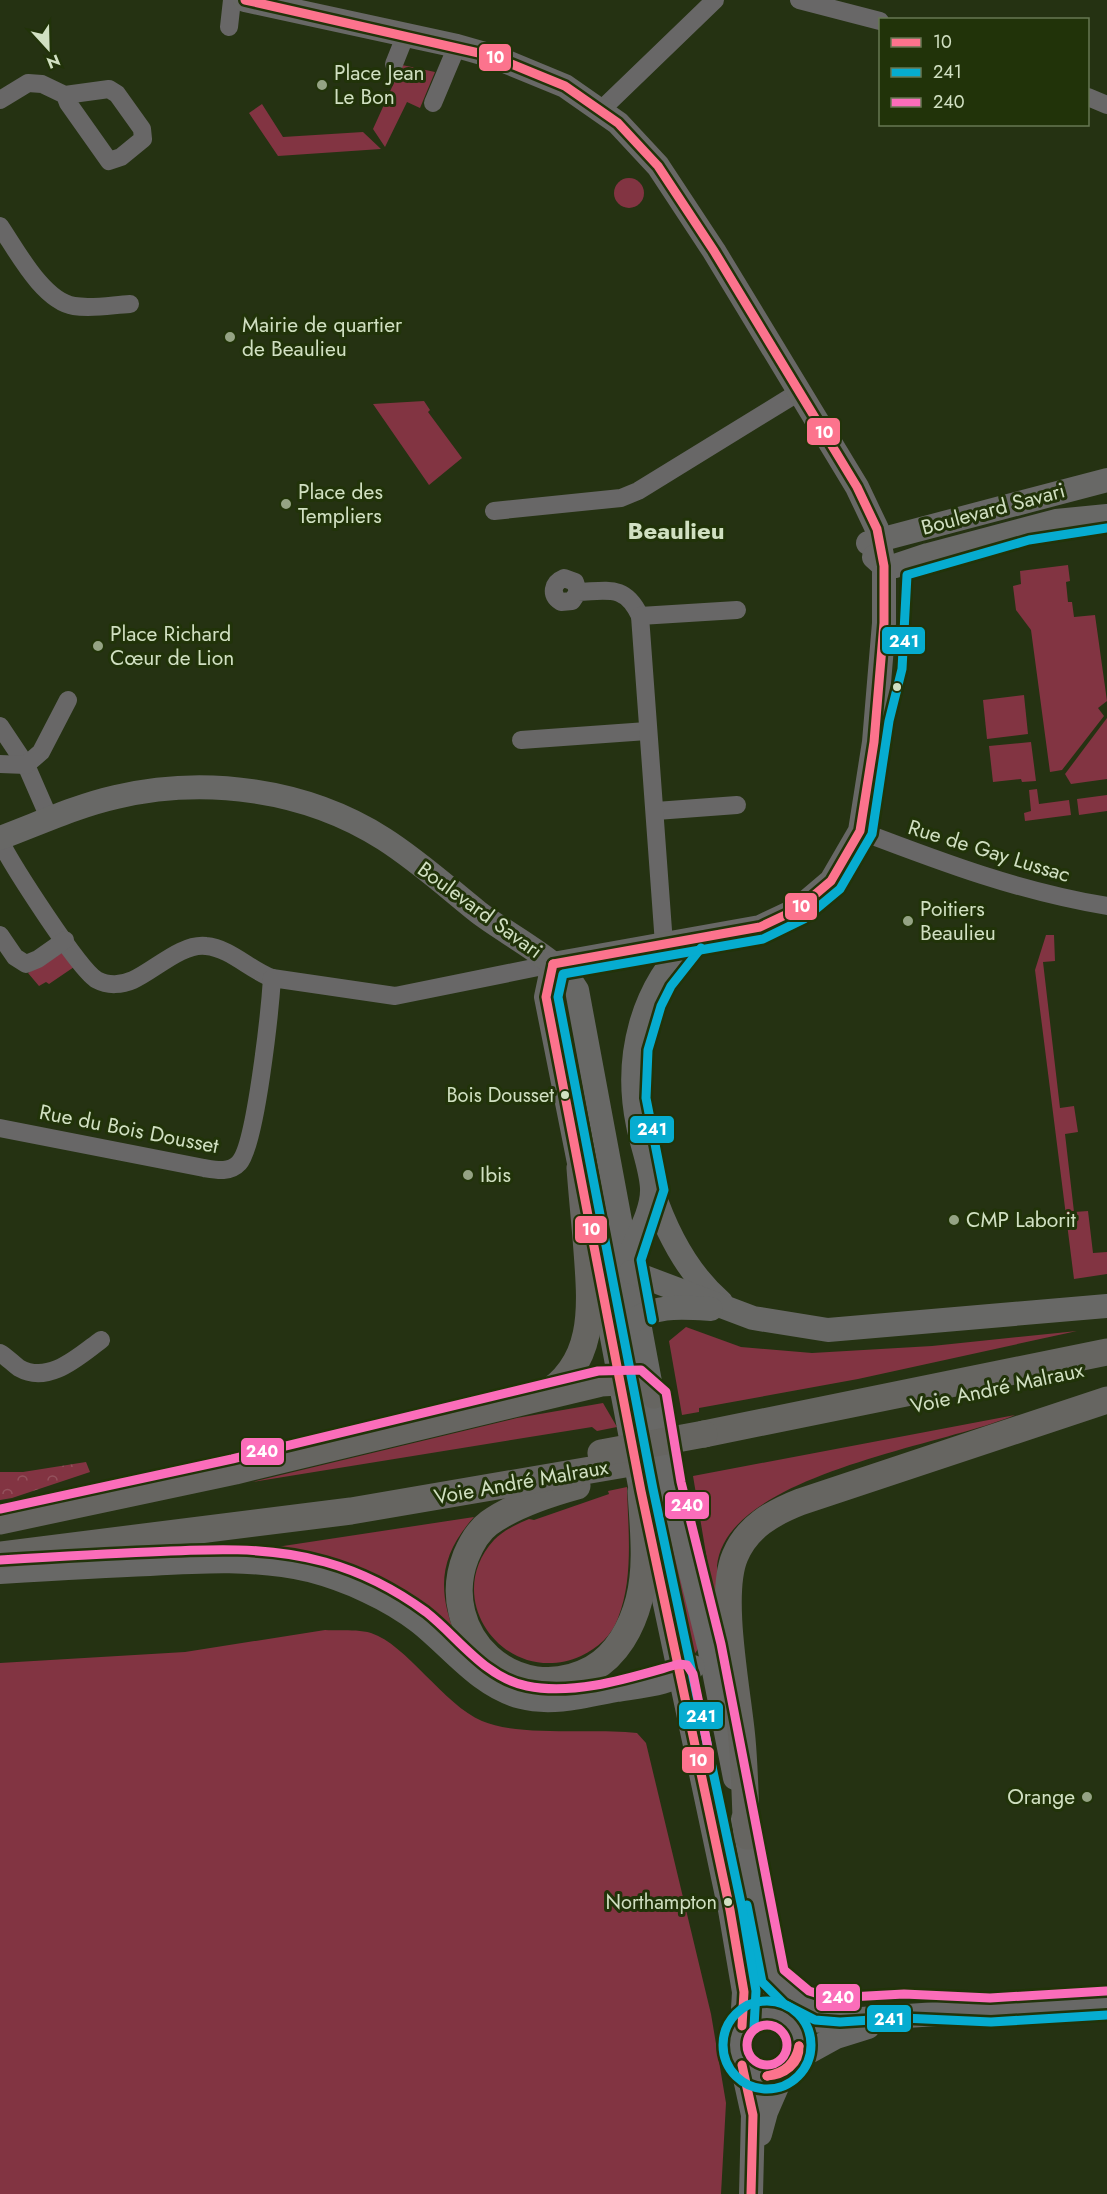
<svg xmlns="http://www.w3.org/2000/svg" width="1107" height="2194" font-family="Jost,sans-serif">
  <defs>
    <pattern id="forest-crowns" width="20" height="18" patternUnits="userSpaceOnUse" patternTransform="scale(1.5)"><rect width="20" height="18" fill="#823442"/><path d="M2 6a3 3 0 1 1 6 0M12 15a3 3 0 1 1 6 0" fill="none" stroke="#93515c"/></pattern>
  </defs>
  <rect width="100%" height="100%" fill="#253212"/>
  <g fill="#823442">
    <polygon points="402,65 435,72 420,108 407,102 385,147 373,129"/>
    <polygon points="262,104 283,137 363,132 381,149 278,156 249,113"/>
    <circle cx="629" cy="193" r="15"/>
    <polygon points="424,401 430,410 428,412 462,458 429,485 373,404"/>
    <polygon points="1068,565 1070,581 1066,582 1068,602 1072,602 1074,617 1095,615 1107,701 1098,708 1104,716 1062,770 1050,772 1031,630 1016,610 1013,586 1021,584 1020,571"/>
    <polygon points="1024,695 1028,734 987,739 983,700"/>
    <polygon points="1107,718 1107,779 1071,784 1065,774"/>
    <polygon points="1031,742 1036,781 1022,782 1021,779 993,782 989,746"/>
    <polygon points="1037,789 1039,804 1069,800 1071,815 1025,821 1024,813 1031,811 1029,790"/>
    <polygon points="1107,795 1107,811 1079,815 1077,799"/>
    <polygon points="1046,935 1054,935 1055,961 1043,962 1060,1108 1074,1106 1078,1132 1065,1134 1074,1212 1088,1211 1093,1253 1107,1252 1107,1274 1074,1279 1035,970"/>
    <polygon points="63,951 74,967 49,984 46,982 39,986 28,973"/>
    <polygon points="686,1327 741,1347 812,1353 932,1346 1077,1331 858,1379 699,1408 699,1412 682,1415 669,1341"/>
    <polygon points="603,1403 617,1427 597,1431 592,1427 252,1482 517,1418"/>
    <path d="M 1015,1415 C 943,1446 726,1474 717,1566 L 727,1653 L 722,1649 L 693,1476 Z"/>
    <path d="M 627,1487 C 628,1529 634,1578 618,1618 C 612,1635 598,1648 581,1656 C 507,1689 439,1600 494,1540 C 504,1530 517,1524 529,1519 L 534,1520 L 609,1494 L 608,1491 Z"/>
    <path d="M 474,1517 C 439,1556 437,1590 456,1637 C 402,1582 345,1561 270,1548 Z"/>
    <polygon points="671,1534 698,1649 689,1662 665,1535"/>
    <path d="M 325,1630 C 339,1631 357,1629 371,1633 C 406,1644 444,1705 482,1721 C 519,1737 593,1728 637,1733 L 646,1743 L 711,2014 L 726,2103 L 721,2194 L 0,2194 L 0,1663 L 185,1652 Z"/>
  </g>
  <polygon fill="url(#forest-crowns)" points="86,1462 90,1472 12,1498 0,1500 0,1472 23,1472"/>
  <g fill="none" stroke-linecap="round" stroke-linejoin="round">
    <g stroke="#686767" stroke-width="18">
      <polyline points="799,0 880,21"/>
      <polyline points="229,27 232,0"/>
      <polyline points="394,64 406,34"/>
      <polyline points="1088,97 1107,105"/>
      <polyline points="0,100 28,83 42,84 65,95 109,89 117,94 142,129 143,139 121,157 109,161 68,103 65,95"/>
      <polyline points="433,103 457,46"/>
      <polyline points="601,110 715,0"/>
      <path d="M 0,226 C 17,251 43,301 74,306 C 92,309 112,305 130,304"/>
      <polyline points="494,511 621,498 638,491 799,392"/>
      <path d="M 578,592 L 572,601 L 561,602 C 550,595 552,583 564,578 L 575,582 L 578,592 C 608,591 625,584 640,616"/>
      <polyline points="0,726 26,765 50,820"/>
      <polyline points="521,740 647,731"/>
      <polyline points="0,764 26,765 41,752 68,700"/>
      <polyline points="656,811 737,805"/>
      <path d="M 860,831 C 944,863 1018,891 1107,906"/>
      <path d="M 0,841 C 12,865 79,970 97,980 C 108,986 122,985 133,980 C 155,970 182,943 206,946 C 230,948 250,970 272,978"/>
      <polyline points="0,935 15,957 26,964 38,959 65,940"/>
      <polyline points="664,944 640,616 737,610"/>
      <path d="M 0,1128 L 204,1168 C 216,1170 230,1173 239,1163 C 256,1145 270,1009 272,978 L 395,996 L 553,964"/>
      <path d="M 0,1353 C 7,1357 12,1363 19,1368 C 49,1385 79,1356 101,1340"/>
    </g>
    <g stroke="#686866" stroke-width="24">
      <polyline points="245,0 457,46 492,56 565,86 618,123 658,166 714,251 857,487 877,529 884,566 884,623 874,742 860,831 831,881 798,909 760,927 553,964"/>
      <polyline points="868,543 1107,480"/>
      <polyline points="874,557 884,566 895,566 928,555 1056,521 1107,516"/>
      <path d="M 0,838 C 38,824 76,806 116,797 C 205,776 306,789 384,839 C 417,860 447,887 478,912 C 506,934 561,961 577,990 L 669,1484 L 709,1646 L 735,1778"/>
      <polyline points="553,964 546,997 584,1188"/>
      <path d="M 652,1189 C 666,1231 686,1272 721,1302"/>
      <polyline points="597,1258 641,1491 730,1910 744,1992 742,2026"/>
      <path d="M 628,1258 C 637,1237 653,1211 652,1188 C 651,1168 642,1146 638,1125 C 624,1058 641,988 692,940"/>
      <polyline points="631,1272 753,1318 828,1330 1107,1306"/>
      <path d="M 628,1325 C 651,1304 682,1307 711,1309"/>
      <path d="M 0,1572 C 50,1569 100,1566 150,1564 C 203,1561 256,1558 309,1570 C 347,1580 388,1598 419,1622 C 452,1648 479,1686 521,1697 C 552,1705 585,1696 616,1690 C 641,1686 673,1684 693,1667"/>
      <polyline points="743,1819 780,2016"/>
      <path d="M 773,1976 C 790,1996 811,2010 838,2010"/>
      <circle cx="767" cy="2045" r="32"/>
      <polyline points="787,2020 830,2021 1107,2003"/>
      <polyline points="796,2059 836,2037 868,2027"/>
      <polyline points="742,2065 753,2115 751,2194"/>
      <polyline points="760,2134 766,2112 783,2073"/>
    </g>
    <g stroke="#666561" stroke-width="27">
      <path d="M 542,1396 C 597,1364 591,1305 587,1251 C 585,1223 582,1196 580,1168"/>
      <polyline points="704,1434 1107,1352"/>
      <path d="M 577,1486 C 548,1494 514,1505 489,1523 C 478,1531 471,1544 466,1556 C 435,1635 516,1710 592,1669 C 617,1655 632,1627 639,1600 C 648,1565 643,1527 641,1491"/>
      <polyline points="0,1521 235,1471 601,1383 636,1381 654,1395"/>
      <polyline points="0,1555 351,1511 631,1463"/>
      <path d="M 747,1836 C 745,1804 745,1771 742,1739 C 738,1693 718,1596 735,1556 C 747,1527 772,1513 800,1502 L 1107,1400"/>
    </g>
    <polyline stroke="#666561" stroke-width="27" points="601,1453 704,1434"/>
    <defs>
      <g id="bus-1">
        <polyline points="245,0 492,56 565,86 618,123 658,166 714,251 857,487 877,529 884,566 884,623 874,742 860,831 831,881 798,909 760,927 553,964"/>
        <polyline points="553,964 546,997 641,1491 730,1910 744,1992 742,2026"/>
        <polyline points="742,2065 753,2115 751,2194"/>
        <path d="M 767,2076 C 784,2075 800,2064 799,2046"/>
        <path d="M 767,2076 C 785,2072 795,2064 799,2046"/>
      </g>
      <g id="bus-2">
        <polyline points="652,1320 641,1260 664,1190 646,1098 648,1050 661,1006 671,986 701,948"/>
        <polyline points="747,1905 762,1982 784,2004 815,2020 840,2022 903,2018 991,2022 1107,2015"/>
        <circle cx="767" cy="2045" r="44"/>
        <polyline points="754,2027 756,1991 742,1908 653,1489 558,997 563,974 763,939 804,919 840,889 872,834 889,721 902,669 907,575 1029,540 1107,528"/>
      </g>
      <g id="bus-3">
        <polyline points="0,1509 232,1459 598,1371 641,1370 666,1392 681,1482 721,1644 784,1970 809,1991 831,1998 904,1994 990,1998 1106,1991"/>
        <path d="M 0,1560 C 50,1557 100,1554 149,1552 C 208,1549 268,1546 325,1562 C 361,1572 396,1590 426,1612 C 458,1637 485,1678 527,1686 C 576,1696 632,1677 679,1664 L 687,1665 L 693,1674 L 710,1758"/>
        <circle cx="767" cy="2045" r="20"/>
      </g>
    </defs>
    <use href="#bus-1" stroke="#213309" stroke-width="14"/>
    <use href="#bus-2" stroke="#213309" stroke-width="14"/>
    <use href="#bus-3" stroke="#213309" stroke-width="14"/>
    <use href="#bus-1" stroke="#fc738d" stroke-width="9"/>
    <use href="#bus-2" stroke="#06acd0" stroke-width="9"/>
    <use href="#bus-3" stroke="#fb6dba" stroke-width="9"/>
  </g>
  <g fill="#95a384" stroke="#213309" stroke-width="2">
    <circle cx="322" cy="85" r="6"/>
    <circle cx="230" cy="337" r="6"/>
    <circle cx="286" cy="504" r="6"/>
    <circle cx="98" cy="646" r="6"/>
    <circle cx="908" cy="921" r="6"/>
    <circle cx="468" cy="1175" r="6"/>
    <circle cx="954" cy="1220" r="6"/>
    <circle cx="1087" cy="1797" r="6"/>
  </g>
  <g fill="#d1e0c2" stroke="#213309" stroke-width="2">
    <circle cx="897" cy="687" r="5"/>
    <circle cx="565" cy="1095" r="5"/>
    <circle cx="728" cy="1902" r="5"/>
  </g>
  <g text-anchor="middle" stroke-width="6" stroke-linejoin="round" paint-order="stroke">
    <g font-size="20" fill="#d1e0c2" stroke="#213309" text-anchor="end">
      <text x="554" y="1102">Bois Dousset</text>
      <text x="717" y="1909">Northampton</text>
    </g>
    <g font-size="21" fill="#d1e0c2" stroke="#213309" text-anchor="start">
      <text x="334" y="80">Place Jean<tspan x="334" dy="24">Le Bon</tspan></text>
      <text x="242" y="332">Mairie de quartier<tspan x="242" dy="24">de Beaulieu</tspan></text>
      <text x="298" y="499">Place des<tspan x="298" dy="24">Templiers</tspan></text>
      <text x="110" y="641">Place Richard<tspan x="110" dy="24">Cœur de Lion</tspan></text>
      <text x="920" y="916">Poitiers<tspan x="920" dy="24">Beaulieu</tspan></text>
      <text x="480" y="1182">Ibis</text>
      <text x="966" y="1227">CMP Laborit</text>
      <text x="1075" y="1804" text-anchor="end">Orange</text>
    </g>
    <g font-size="21" fill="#d1e0c2" stroke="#213309">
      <text transform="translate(993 509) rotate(-15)" y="7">Boulevard Savari</text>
      <text transform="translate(989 851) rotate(17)" y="7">Rue de Gay Lussac</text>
      <text transform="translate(480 910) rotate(36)" y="7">Boulevard Savari</text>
      <text transform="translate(129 1129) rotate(11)" y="7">Rue du Bois Dousset</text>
      <text transform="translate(997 1388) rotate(-12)" y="7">Voie André Malraux</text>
      <text transform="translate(521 1482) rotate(-10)" y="7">Voie André Malraux</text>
    </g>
    <g font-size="24" font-weight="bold" fill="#d1e0c2" stroke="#213309">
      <text x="676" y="539">Beaulieu</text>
    </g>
  </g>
  <g stroke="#213309" stroke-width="2">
    <rect x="478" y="43" width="34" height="29" rx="6" fill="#fc738d"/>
    <rect x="806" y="417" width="35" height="29" rx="6" fill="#fc738d"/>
    <rect x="881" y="626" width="45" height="29" rx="6" fill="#06acd0"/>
    <rect x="784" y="892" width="34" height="29" rx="6" fill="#fc738d"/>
    <rect x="629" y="1115" width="46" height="29" rx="6" fill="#06acd0"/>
    <rect x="574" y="1215" width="34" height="29" rx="6" fill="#fc738d"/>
    <rect x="240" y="1437" width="45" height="29" rx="6" fill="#fb6dba"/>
    <rect x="664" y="1491" width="46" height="29" rx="6" fill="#fb6dba"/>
    <rect x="678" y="1701" width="46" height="29" rx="6" fill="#06acd0"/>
    <rect x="681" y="1746" width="34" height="28" rx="6" fill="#fc738d"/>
    <rect x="815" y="1983" width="46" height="29" rx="6" fill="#fb6dba"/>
    <rect x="866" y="2004" width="46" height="29" rx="6" fill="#06acd0"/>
  </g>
  <g font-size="16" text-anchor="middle" font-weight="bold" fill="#fff">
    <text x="495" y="63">10</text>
    <text x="824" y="438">10</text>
    <text x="904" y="647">241</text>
    <text x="801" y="912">10</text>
    <text x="652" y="1135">241</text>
    <text x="591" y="1235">10</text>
    <text x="262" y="1457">240</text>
    <text x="687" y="1511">240</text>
    <text x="701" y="1722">241</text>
    <text x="698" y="1766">10</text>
    <text x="838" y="2003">240</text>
    <text x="889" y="2025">241</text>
  </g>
  <rect x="879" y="18" width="210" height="108" fill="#213309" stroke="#677853" stroke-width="1.5"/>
  <rect x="891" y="38" width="30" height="9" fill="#fc738d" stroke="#677853" stroke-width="1.5"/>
  <text x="933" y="48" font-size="18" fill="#d1e0c2">10</text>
  <rect x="891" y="68" width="30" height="9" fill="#06acd0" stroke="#677853" stroke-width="1.5"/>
  <text x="933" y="78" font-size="18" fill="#d1e0c2">241</text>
  <rect x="891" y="98" width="30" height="9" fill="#fb6dba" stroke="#677853" stroke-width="1.5"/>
  <text x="933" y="108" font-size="18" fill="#d1e0c2">240</text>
  <g transform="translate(48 48) rotate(158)" stroke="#213309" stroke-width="4.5" paint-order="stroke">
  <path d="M0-4.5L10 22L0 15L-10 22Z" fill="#d1e0c2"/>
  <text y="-9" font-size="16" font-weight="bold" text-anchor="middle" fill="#d1e0c2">N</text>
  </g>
</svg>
